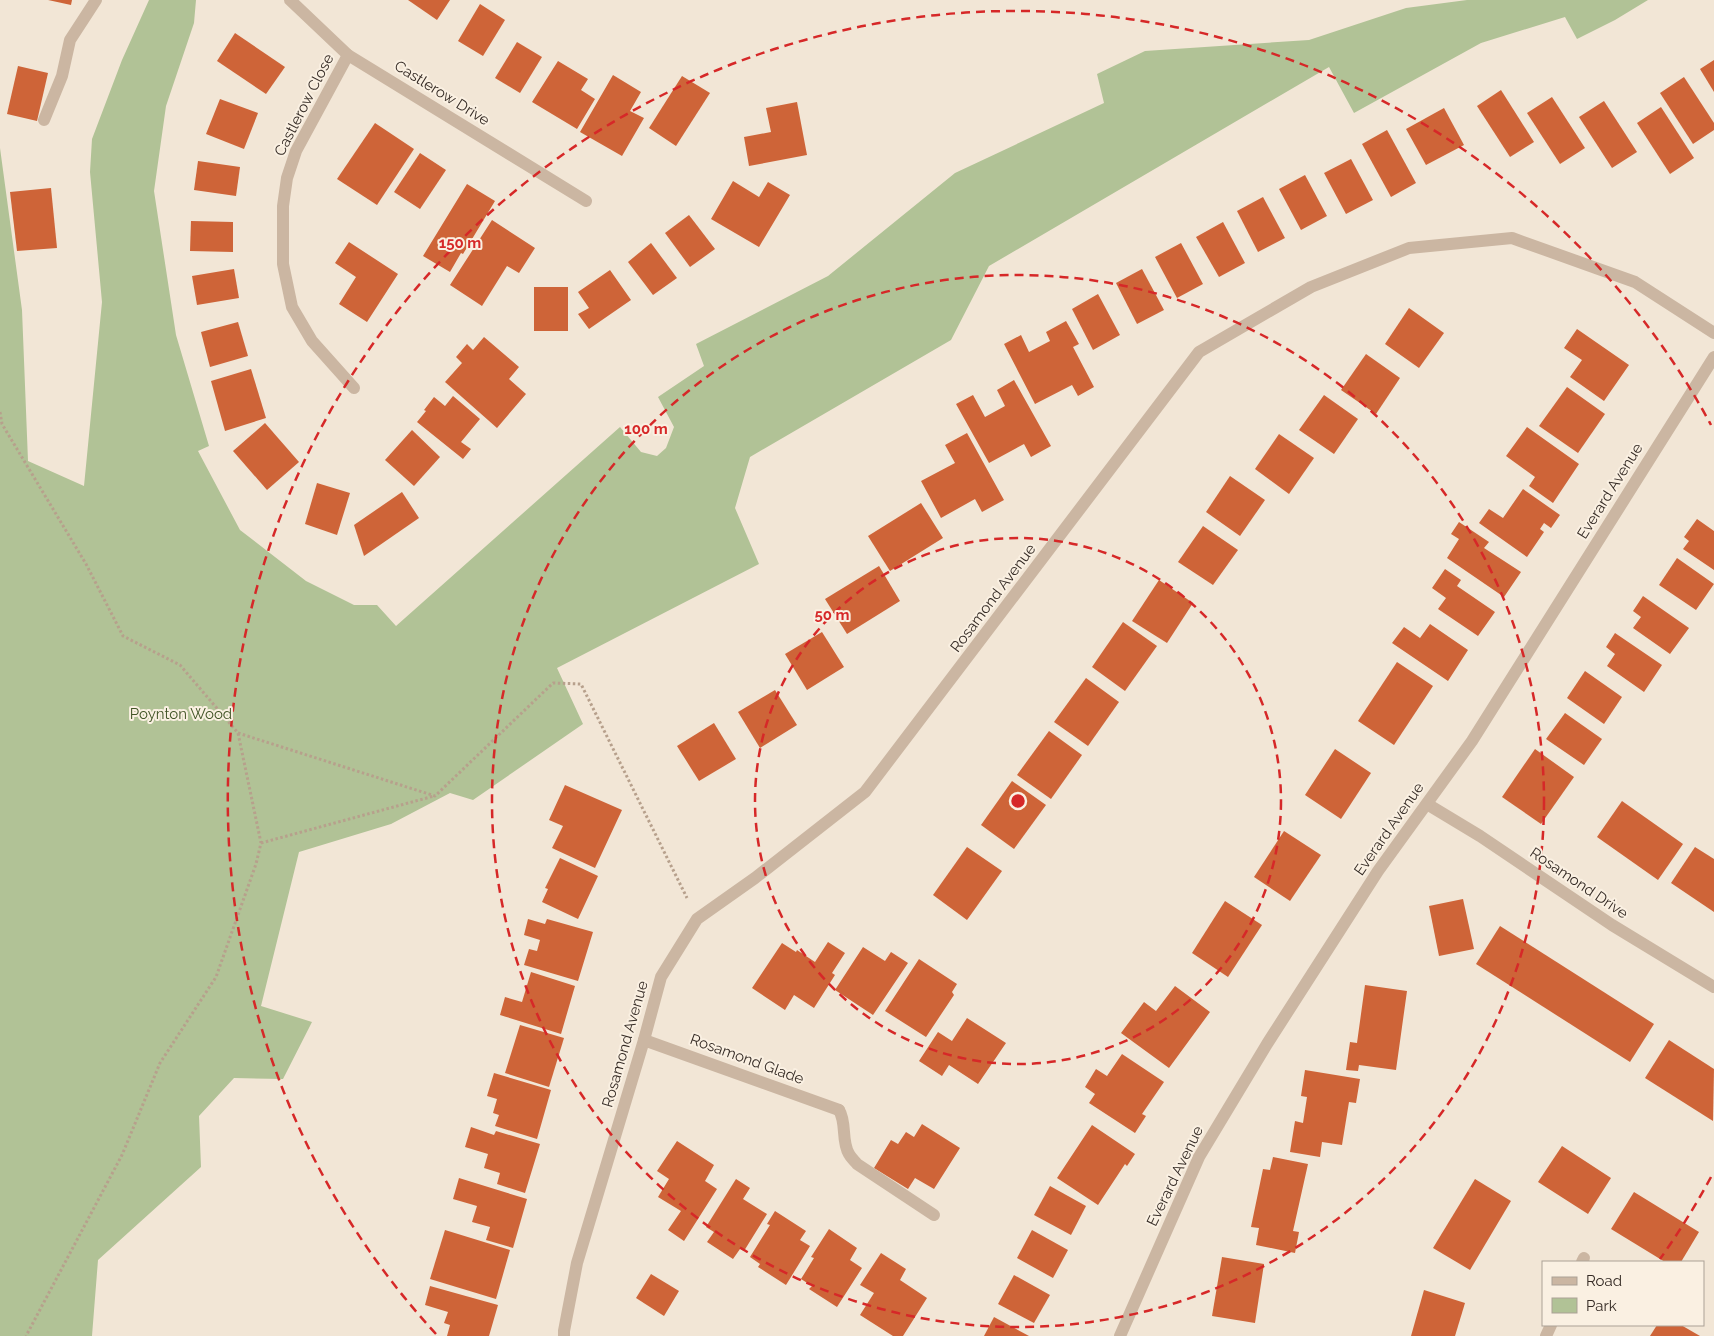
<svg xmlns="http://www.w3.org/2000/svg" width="1714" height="1336" font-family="Raleway,sans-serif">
  <rect width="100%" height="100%" fill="#f2e6d6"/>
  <polygon fill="#b1c296" points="149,0 196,0 194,23 166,106 154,191 176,335 209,446 198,451 240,530 306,581 354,605 377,605 396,626 620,427 641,452 657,456 666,448 674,427 658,397 704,366 696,344 828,276 955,173 1104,103 1097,74 1145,51 1309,40 1406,8 1467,0 1648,0 1615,20 1577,39 1565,17 1481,43 1354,113 1329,67 989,266 951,340 750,457 735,508 759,564 557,668 583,724 473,800 450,793 391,824 299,852 261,1006 312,1022 283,1079 234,1078 199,1116 201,1167 98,1260 92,1336 0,1336 0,148 22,310 28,461 84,486 102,302 90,172 92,139 122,60"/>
  <g fill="#ce6438">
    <polygon points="48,0 72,0 71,5"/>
    <polygon points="408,0 450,0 437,20"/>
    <polygon points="480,4 505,20 483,56 458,41"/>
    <polygon points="235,33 285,67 266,94 217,61"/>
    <polygon points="517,42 542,57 520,93 495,78"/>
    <polygon points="1714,60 1714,92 1700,69"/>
    <polygon points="558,61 588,79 581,90 595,99 577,129 532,102"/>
    <polygon points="18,66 48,73 37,121 7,114"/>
    <polygon points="613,75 641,92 630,111 644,118 622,156 580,132"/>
    <polygon points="682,76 710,93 676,146 649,128"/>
    <polygon points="1684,77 1714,123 1714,130 1693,144 1660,93"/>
    <polygon points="1501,90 1534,142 1510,157 1477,106"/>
    <polygon points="1552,97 1585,148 1560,164 1527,113"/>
    <polygon points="220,99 258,113 244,149 206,134"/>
    <polygon points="1604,101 1637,152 1612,168 1579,117"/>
    <polygon points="797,102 807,155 749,166 744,137 771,132 766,108"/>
    <polygon points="1661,107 1694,158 1670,174 1637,123"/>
    <polygon points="1444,108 1464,145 1426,165 1406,129"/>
    <polygon points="375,123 414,149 377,205 337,179"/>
    <polygon points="1387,130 1416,183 1391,197 1362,144"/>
    <polygon points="420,153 446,170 420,209 394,192"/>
    <polygon points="1351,159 1373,200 1346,214 1324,173"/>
    <polygon points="198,161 240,167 236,196 194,190"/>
    <polygon points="1305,175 1327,216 1301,230 1279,189"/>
    <polygon points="733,181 759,197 768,182 790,195 759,247 711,219"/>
    <polygon points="467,184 495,201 463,254 461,253 450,272 423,256"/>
    <polygon points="51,188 57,248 17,251 10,192"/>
    <polygon points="1263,197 1285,238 1258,252 1237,211"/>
    <polygon points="689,215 715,249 690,267 665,233"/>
    <polygon points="492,220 535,248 519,273 507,266 482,306 450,285"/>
    <polygon points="191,221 233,222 233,252 190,251"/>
    <polygon points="1223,222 1245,263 1219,277 1196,237"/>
    <polygon points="349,242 398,274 367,322 339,304 356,277 335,263"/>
    <polygon points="651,243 677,278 653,295 628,262"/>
    <polygon points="1181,243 1203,284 1177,298 1155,257"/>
    <polygon points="234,269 239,298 197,305 192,276"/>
    <polygon points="1142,269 1164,310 1137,324 1116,283"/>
    <polygon points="610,270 631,300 589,329 578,314 589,308 578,292"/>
    <rect x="534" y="287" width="34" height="44"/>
    <polygon points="1098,294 1120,335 1093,350 1072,309"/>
    <polygon points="1409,308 1444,333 1419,368 1385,344"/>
    <polygon points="1066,321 1079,344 1073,347 1094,387 1078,396 1072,385 1035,404 1004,344 1021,335 1029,352 1050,341 1046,332"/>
    <polygon points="238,322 248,356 210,367 201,332"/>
    <polygon points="1577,329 1629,365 1604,401 1570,377 1582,360 1564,348"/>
    <polygon points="484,337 519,367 509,379 526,394 497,428 445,382 462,363 456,357 467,344 473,350"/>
    <polygon points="1366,354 1400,378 1376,414 1341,390"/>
    <polygon points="251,369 266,418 225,431 211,381"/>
    <polygon points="1014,380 1051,446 1031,457 1024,444 989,463 956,404 973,395 985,417 1005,406 997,390"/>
    <polygon points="1567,387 1605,414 1578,453 1539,426"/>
    <polygon points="1324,395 1358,419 1334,454 1299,430"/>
    <polygon points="453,396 480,419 461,442 471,449 463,459 417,422 426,411 424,410 434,397 445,406"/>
    <polygon points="265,423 299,462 267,490 233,451"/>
    <polygon points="1527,427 1579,464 1553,503 1529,486 1535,477 1506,456"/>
    <polygon points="412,430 440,457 414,486 385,460"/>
    <polygon points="967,433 1004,500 982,512 975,499 941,518 921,481 955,463 945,445"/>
    <polygon points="1279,434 1314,458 1289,494 1255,469"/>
    <polygon points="1230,476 1265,500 1240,536 1206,512"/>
    <polygon points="317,483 350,493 337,535 305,524"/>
    <polygon points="1523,489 1560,515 1551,528 1544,523 1540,529 1544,532 1527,557 1479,523 1489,509 1503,518"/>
    <polygon points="402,492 419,518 364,556 354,525"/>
    <polygon points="921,503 943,538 890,571 868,536"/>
    <polygon points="1697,519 1714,531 1714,570 1683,549 1689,541 1684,537"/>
    <polygon points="1459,522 1489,542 1484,548 1521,572 1504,597 1447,558 1459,539 1451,534"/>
    <polygon points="1203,526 1238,550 1213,585 1178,562"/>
    <polygon points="1677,558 1714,584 1696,610 1659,585"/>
    <polygon points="879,566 900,601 847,634 825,599"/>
    <polygon points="1445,569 1461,580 1457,586 1495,612 1478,636 1438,609 1446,598 1432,588"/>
    <polygon points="1159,580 1193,603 1167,643 1132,621"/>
    <polygon points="1643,596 1689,628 1670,654 1633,628 1641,617 1633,611"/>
    <polygon points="1123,622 1157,646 1125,691 1092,667"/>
    <polygon points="1430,624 1468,650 1448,681 1392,643 1404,627 1420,638"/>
    <polygon points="822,632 844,667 807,690 785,654"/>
    <polygon points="1615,633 1662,665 1644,692 1607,666 1615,654 1606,647"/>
    <polygon points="1397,662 1433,686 1394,745 1358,721"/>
    <polygon points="1585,671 1622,697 1604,724 1567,698"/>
    <polygon points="1086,678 1119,702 1088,746 1054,722"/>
    <polygon points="775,690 797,725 760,748 738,712"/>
    <polygon points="1565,713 1602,739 1584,765 1546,739"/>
    <polygon points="714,723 736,759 699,781 677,746"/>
    <polygon points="1049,731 1082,755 1051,799 1017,775"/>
    <polygon points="1335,749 1371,773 1341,819 1305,795"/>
    <polygon points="1535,749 1574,777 1541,824 1502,797"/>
    <polygon points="1012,781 1046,805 1014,849 981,825"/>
    <polygon points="565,785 622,810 595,868 552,848 563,826 549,820"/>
    <polygon points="1622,801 1683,844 1658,880 1597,837"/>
    <polygon points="1284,831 1321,855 1290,901 1254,877"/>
    <polygon points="967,847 1002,871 967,920 933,895"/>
    <polygon points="1695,847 1714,859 1714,912 1671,883"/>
    <polygon points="560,858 598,876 578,919 542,902 548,889 545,888"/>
    <polygon points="1463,899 1474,949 1439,956 1429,906"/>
    <polygon points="1225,901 1262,925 1228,977 1192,953"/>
    <polygon points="528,919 545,924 547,919 593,932 578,981 524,965 529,949 537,951 540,940 524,935"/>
    <polygon points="1500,926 1654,1024 1630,1062 1476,964"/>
    <polygon points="828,942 845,953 832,973 835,975 814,1008 794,995 785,1010 752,988 782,943 796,952 797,950 815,962"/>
    <polygon points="863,947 885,961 891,952 908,963 873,1015 835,990"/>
    <polygon points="919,959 957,984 952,992 954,995 926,1037 885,1011"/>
    <polygon points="531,972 575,986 561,1034 500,1015 505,997 522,1002"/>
    <polygon points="1365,985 1407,991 1396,1070 1359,1065 1358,1071 1346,1070 1350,1042 1357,1043"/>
    <polygon points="1175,986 1210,1012 1169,1068 1121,1033 1144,1002 1156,1011"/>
    <polygon points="967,1018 1006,1043 978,1084 949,1065 942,1076 919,1061 938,1032 952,1041"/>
    <polygon points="520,1025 564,1038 549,1087 505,1073"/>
    <polygon points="1669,1040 1714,1069 1713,1121 1645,1078"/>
    <polygon points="1122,1054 1164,1082 1142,1114 1146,1116 1135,1133 1089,1103 1095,1094 1085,1087 1096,1069 1107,1076"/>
    <polygon points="1305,1070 1360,1079 1356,1103 1349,1102 1342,1145 1322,1142 1320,1157 1290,1152 1295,1121 1303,1123 1307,1097 1301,1096"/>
    <polygon points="494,1073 551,1090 537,1139 495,1126 499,1115 493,1113 497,1099 487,1096"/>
    <polygon points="922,1124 960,1148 934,1189 915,1178 908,1189 874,1168 891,1140 898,1144 906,1132 914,1137"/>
    <polygon points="1092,1125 1135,1154 1127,1166 1125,1164 1098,1205 1057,1178"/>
    <polygon points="471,1127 494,1135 496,1131 540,1144 525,1193 497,1184 500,1173 484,1168 488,1154 465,1147"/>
    <polygon points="677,1141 714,1165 705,1181 717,1189 684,1241 668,1230 681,1211 658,1197 669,1179 657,1171"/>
    <polygon points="1562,1146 1611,1178 1588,1214 1538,1182"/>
    <polygon points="1273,1157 1308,1164 1293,1231 1299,1232 1295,1253 1256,1245 1259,1228 1251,1227 1263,1169 1270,1170"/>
    <polygon points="459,1178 527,1199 513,1248 486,1240 490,1227 472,1222 477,1206 453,1199"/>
    <polygon points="736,1179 750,1188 743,1199 767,1214 744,1251 740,1249 733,1259 707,1242 714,1232 706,1227"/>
    <polygon points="1475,1179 1511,1201 1470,1270 1433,1248"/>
    <polygon points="1050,1186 1086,1206 1071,1235 1034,1215"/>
    <polygon points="1634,1192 1699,1232 1681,1262 1665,1262 1611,1229"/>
    <polygon points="775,1211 806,1231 800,1240 810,1246 786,1285 758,1267 760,1264 750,1257 770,1225 767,1224"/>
    <polygon points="829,1229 857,1248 850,1260 862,1268 837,1307 809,1289 812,1286 801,1279 814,1258 811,1257"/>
    <polygon points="445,1230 510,1250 496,1299 430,1279"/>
    <polygon points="1032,1230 1068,1250 1053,1278 1017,1258"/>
    <polygon points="881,1253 906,1269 900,1280 927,1298 903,1336 893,1336 860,1315 874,1293 860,1285"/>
    <polygon points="1222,1257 1264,1264 1255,1323 1212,1316"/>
    <polygon points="651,1274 679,1291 664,1316 636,1298"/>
    <polygon points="1014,1275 1050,1295 1034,1323 998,1304"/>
    <polygon points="430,1286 498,1305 489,1336 447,1336 450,1325 444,1323 448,1312 425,1305"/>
    <polygon points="1424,1290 1465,1303 1455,1336 1411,1336"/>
    <polygon points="994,1317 1029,1336 984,1336"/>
    <polygon points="1657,1325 1681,1325 1700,1336 1650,1336"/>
  </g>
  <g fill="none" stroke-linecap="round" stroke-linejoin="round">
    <g stroke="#b7a08c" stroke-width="3" stroke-dasharray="2.5 2.5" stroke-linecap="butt">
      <polyline points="0,412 2,424 86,564 123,636 180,665 238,733 261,843 256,864 216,977 160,1063 122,1155 26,1336"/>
      <polyline points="238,733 435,796 553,683 581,684 687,898"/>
      <polyline points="261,843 434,796"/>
    </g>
    <path stroke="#cbb6a2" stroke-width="12" d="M 839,1110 C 847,1123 841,1141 849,1154 C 851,1158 855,1161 857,1164 L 934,1215"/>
    <g stroke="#cbb6a2" stroke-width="12">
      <polyline points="290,0 348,55 586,201"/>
      <polyline points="348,55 296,151 287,178 283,206 283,264 292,307 312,341 354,388"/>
      <polyline points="44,120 62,76 70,40 96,0"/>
      <polyline points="1427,804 1480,836 1612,925 1714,987"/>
      <polyline points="644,1040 839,1110"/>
      <polyline points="1582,1262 1584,1258"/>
      <polyline points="564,1336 564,1331 577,1263 644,1040 661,977 697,919 755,878 865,792 1199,352 1311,287 1409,248 1512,238 1635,282 1714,333"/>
      <polyline points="1120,1336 1199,1157 1267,1044 1378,871 1472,741 1714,357"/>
      <polyline points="1546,1336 1551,1325"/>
    </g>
  </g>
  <g fill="none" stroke="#d62828" stroke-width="2.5" stroke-dasharray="9 6">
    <circle cx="1018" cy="801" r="263"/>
    <circle cx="1018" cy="801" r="526"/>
    <path d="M1711 1177A789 789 0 0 1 1660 1259M436 1334A789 789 0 1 1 1711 425"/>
  </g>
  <g text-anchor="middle" stroke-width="4" stroke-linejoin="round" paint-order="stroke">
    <g font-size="15" fill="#352b25" stroke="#faf0e2">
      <text transform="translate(442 93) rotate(32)" y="5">Castlerow Drive</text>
      <text transform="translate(304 105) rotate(-63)" y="5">Castlerow Close</text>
      <text transform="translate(1610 491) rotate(-58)" y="5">Everard Avenue</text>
      <text transform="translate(993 598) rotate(-53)" y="5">Rosamond Avenue</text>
      <text transform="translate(1389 829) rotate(-55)" y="5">Everard Avenue</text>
      <text transform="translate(1579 883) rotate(34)" y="5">Rosamond Drive</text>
      <text transform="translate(625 1044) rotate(-74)" y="5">Rosamond Avenue</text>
      <text transform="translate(747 1059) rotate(20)" y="5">Rosamond Glade</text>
      <text transform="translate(1175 1176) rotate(-64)" y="5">Everard Avenue</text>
    </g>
    <g font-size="15" fill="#425527" stroke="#faf0e2">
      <text x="181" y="719">Poynton Wood</text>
    </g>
  </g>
  <circle cx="1018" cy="801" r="8" fill="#d62828" stroke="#faf0e2" stroke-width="2.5"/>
  <g font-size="15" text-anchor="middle" font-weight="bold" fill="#d62828" stroke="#faf0e2" stroke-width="4" stroke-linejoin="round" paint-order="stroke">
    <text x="460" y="248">150 m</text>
    <text x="646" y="434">100 m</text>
    <text x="832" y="620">50 m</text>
  </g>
  <rect x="1542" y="1261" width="162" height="65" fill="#faf0e2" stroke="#aba196"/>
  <rect x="1552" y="1277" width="25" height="8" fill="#cbb6a2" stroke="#aba196"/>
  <text x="1586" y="1286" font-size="15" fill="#352b25">Road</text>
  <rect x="1552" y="1298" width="25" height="15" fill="#b1c296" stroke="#aba196"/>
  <text x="1586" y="1311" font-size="15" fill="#352b25">Park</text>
</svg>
